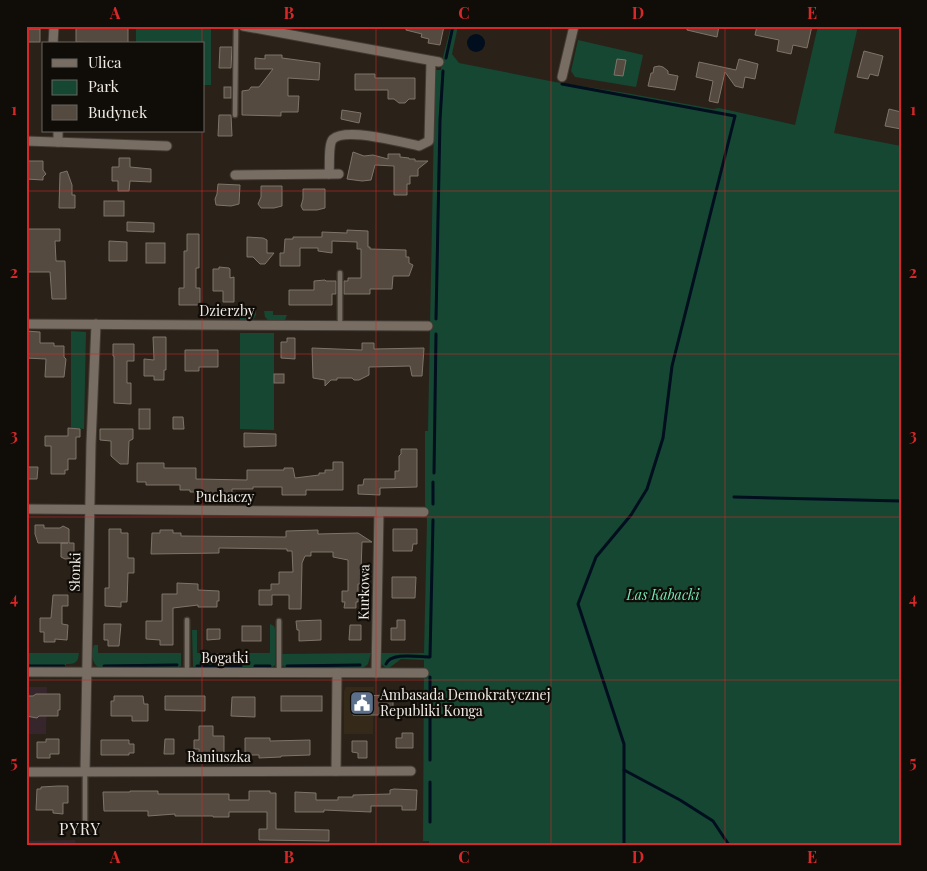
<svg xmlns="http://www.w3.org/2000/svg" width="927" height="871" font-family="'Playfair Display',serif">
  <rect width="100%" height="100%" fill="#2a2218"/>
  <polygon fill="#35291a" points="346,687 374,687 373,734 344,734 344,691"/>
  <g fill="#37252c">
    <polygon points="26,687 47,687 46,734 26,734"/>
    <polygon points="75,840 75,845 26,845 26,841"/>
  </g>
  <g fill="#154733">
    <polygon points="136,26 211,27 211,85 204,85 204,44 136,44"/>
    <polygon points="451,26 458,26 452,54 459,63 555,82 626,93 713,109 719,108 795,125 818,26 858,26 834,133 901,146 901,845 429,845 429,841 423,841 424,660 401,659 389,668 386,668 381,664 380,653 424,653 427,521 425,504 425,431 428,431 435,70 441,70 442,61"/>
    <polygon points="578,40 643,55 636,87 575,77 571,71"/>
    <polygon points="239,310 256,310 256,315 253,320 240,320"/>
    <polygon points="264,311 273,311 273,315 287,315 285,320 268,320 265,317"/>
    <polygon points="71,331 86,332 84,429 71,428"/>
    <polygon points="240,333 274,333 274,430 240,429"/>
    <polygon points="270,624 274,626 275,629 275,665 271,668 195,668 193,666 192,630 197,630 197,653 270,653"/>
    <path d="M 94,645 L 98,645 L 98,653 L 181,653 L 181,666 L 177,668 L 100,668 C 91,664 91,653 94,645 Z"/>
    <path d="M 26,653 L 79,653 C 78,663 75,664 66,664 L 66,668 L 26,668 Z"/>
    <polygon points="371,653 368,664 363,668 286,668 282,665 282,654"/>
  </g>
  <circle fill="#010e1e" cx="476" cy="43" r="9"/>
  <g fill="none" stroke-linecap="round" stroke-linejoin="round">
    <g stroke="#010e1e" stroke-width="3">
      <polyline points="446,58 453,26"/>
      <polyline points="562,84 735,116 672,366 663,438 647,489 631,515 596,557 578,604 624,744 624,845"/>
      <polyline points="436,319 440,120 443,71"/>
      <polyline points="434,473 436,334"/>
      <polyline points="734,497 901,501"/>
      <polyline points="433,504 433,482"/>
      <path d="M 386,664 C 391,652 418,657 430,657 L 433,520"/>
      <polyline points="26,666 64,666"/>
      <polyline points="104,666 177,665"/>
      <polyline points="197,666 241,666"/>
      <polyline points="255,666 270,666"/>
      <polyline points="287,666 360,665"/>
      <polyline points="430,677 430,760"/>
      <polyline points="624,770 680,800 713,821 729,845"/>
      <polyline points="430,822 430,782"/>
    </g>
  </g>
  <g fill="#544a40" stroke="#7e7469">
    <polygon points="76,26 128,26 128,44 76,42"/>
    <polygon points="406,26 444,26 440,45 428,43 429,39 421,37 422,34 406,30"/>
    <polygon points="687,26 719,26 717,37 687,30"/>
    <polygon points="757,26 812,26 807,48 793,45 791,54 777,51 779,40 755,35"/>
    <rect x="26" y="29" width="14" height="13"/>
    <polygon points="220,47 232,47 231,68 219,68"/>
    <polygon points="864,51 883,56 878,76 870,74 868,79 857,77"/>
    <polygon points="265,55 282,55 282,58 320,63 319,80 288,78 288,96 299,96 298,112 281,112 281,116 242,115 242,91 249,90 251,87 259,87 273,69 255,69 255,58 265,59"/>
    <polygon points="617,59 626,60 623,76 614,75"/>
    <polygon points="739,59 758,64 755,79 745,77 743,88 735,86 725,72 718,103 709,101 713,81 696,77 699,62 736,70"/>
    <polygon points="659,66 663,67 668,71 668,74 678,76 675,90 648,86 651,73 653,73 654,67"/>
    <polygon points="355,74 375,74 375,78 415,78 415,99 409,99 405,103 399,103 394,99 388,99 388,90 355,90"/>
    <rect x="224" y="87" width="7" height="11"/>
    <polygon points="889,109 901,112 901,129 885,126"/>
    <polygon points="342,110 361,113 359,123 341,119"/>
    <polygon points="219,115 231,115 232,136 218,136"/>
    <polygon points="353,152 364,156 373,155 388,159 388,154 400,154 400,157 409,158 409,159 415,159 415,161 428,161 418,169 418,176 410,176 410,184 407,184 407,195 394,195 394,166 375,165 371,180 362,181 347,179"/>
    <polygon points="119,158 130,158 130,167 151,169 151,182 130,181 129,191 118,191 118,181 112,181 112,167 119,167"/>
    <polygon points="26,161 43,161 43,170 46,174 43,177 43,180 26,179"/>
    <polygon points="67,171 72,185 72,195 75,195 75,208 59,208 60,173"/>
    <polygon points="218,184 240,185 239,204 231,206 216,205 215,199 217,194"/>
    <polygon points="261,186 282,186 282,206 274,208 261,208 258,204 261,197"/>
    <polygon points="303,189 325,189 325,208 317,210 303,210 301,206 303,199"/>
    <rect x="104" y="201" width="20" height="15"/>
    <polygon points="127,222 154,223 154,232 127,231"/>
    <polygon points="26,229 60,229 60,241 55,241 56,261 65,261 66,299 52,299 50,272 26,272"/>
    <polygon points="347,230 368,231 368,247 370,247 370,249 406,250 406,257 409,257 409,263 413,265 409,276 393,276 392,289 370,289 370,294 344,294 344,281 348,281 348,278 361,278 361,249 357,249 357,242 332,241 332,253 318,251 318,248 300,248 300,266 280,266 280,253 284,253 285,239 293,239 293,237 322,237 322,232 347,233"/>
    <polygon points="187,234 199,234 199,268 196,268 196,288 200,288 200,305 179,305 179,288 184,288 184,251 187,251"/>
    <polygon points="247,237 263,238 267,240 267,253 274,253 265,264 260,264 253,257 247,257"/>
    <polygon points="109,241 127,242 127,261 109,261"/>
    <rect x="146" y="243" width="19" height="20"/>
    <polygon points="219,267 229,268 230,269 230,278 234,277 234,302 223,302 223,291 213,291 213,269 219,269"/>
    <polygon points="325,280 326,281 336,281 336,294 332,294 332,305 289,305 289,290 314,290 314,281"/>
    <polygon points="26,331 40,332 40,343 54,343 54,346 64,346 64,357 66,359 64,377 45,377 46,359 26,358"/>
    <polygon points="153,337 166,337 166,370 164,370 164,380 154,380 154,376 144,376 144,359 154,360"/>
    <polygon points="287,338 295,338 295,359 281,358 281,342 287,342"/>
    <polygon points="362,343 374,343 374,349 424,348 422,376 412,376 410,366 369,367 369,375 359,380 354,380 352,378 337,378 337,380 331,380 325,386 325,380 313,378 312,348 362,350"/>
    <polygon points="113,344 134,344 134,361 127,361 127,383 131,383 131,404 114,403 114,356 113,356"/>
    <polygon points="185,350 218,350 218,367 199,367 199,371 185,371"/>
    <rect x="274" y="374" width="10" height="9"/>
    <rect x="139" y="409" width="11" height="20"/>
    <polygon points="173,417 183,417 184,429 173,429"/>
    <polygon points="68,428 80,429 80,437 76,437 76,459 68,459 68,470 65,470 65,474 51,474 51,446 45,446 45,436 68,436"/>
    <polygon points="100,429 133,429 133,439 129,441 128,464 120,464 111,456 111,441 100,440"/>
    <polygon points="244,433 276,434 276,446 244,447"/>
    <polygon points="401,449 417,449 417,487 380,488 380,495 358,494 358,485 363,485 364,479 395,479 395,471 399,471 399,456 401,454"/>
    <polygon points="333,462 343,462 343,490 306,490 306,495 282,495 282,487 253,487 253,489 232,489 232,495 210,495 210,492 190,492 190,490 180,490 180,485 146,485 146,482 137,482 137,463 164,463 164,468 196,468 196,479 247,480 247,470 284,470 284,468 293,468 295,478 319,475 319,473 325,473 325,470 333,470"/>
    <polygon points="26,467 38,467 37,479 26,479"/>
    <polygon points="35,525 44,525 44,528 60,528 63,526 69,529 69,543 74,543 74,558 65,559 61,557 61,543 68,543 38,543 35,534"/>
    <polygon points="109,529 121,529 121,533 128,533 128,558 134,558 134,573 128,573 127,602 121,602 121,607 105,606 105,588 109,588"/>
    <polygon points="393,529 417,529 417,544 413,544 412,551 393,551"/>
    <polygon points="160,530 173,530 173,533 181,533 181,536 286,537 286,531 318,530 318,534 358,533 372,542 362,542 361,571 365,571 365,584 358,584 358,602 356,602 356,608 344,608 345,602 342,602 342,591 348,591 348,560 333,557 333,552 311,552 311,556 305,556 302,563 301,609 289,609 289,595 272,595 272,605 259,605 259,590 271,590 271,584 279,584 279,572 293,572 292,551 287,551 287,549 219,548 219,553 151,554 152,533 160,533"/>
    <polygon points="392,577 416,577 415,598 392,598"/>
    <polygon points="177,583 198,584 198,590 219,591 219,601 217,601 217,607 198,607 198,605 173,608 173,645 160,645 160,640 146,639 146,621 162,621 162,594 177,594"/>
    <polygon points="53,595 68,595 68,606 62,606 62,624 68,625 67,640 55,639 55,642 44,642 44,632 40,632 40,618 51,618"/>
    <polygon points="321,620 321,640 299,641 299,630 297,630 296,621"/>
    <polygon points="397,620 405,620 405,640 391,640 391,628 397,628"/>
    <polygon points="104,624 121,624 119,646 108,646 108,640 104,640"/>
    <polygon points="350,625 361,625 361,640 349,640"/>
    <rect x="242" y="626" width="19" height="15"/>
    <polygon points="207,629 220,629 220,639 207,640"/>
    <polygon points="36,694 60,694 60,710 58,710 58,716 39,716 37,718 26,716 26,696 33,696"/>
    <polygon points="392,695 392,700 393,700 393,713 380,713 380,715 353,715 354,696"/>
    <polygon points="114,696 143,696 144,704 148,704 148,721 132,721 132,716 111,716 111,701 114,701"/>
    <polygon points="165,696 205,696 205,711 165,710"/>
    <rect x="281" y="696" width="41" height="15"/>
    <polygon points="232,697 255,697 255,717 231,716"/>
    <polygon points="199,726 213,726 213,736 224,736 224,756 199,755 199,749 194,749 194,740 199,740"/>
    <polygon points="402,733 413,733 413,748 396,748 396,738 402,738"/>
    <polygon points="245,738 270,738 270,741 310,740 310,755 281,756 281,757 259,758 259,755 245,755"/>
    <polygon points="46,739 59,739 59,754 50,754 50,758 37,758 37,742 46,742"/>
    <polygon points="165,739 174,739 174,754 164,754"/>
    <polygon points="101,740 129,740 129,744 134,744 134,753 129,753 129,755 101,755"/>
    <polygon points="352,741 367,741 367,758 358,758 358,753 352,752"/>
    <polygon points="58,786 68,786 68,803 63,803 63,814 53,813 53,810 36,810 37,789 41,789 41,787"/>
    <polygon points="394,789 417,790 416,810 402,810 402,806 371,806 371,812 324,810 324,812 295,812 295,792 316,793 316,800 338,800 338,797 353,797 353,795 390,794 390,790"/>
    <polygon points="130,791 158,791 158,794 229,794 229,800 249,800 249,791 270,791 270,793 276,793 276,829 329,830 329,841 259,840 259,829 267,829 267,812 229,812 229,817 213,817 213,816 175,816 175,814 148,816 148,811 104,811 103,792 130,792"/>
  </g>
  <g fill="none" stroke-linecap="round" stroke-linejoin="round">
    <defs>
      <g id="service">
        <polyline points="235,115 236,26"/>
        <polyline points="340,326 340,273"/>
        <polyline points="187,620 187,672"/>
        <polyline points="279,672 279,621"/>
        <polyline points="85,821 85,771"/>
      </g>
      <g id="minor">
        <polyline points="243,26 439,62"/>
        <polyline points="53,44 54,26"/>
        <polyline points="562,77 574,26"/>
        <polyline points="26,141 167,146"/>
        <polyline points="58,142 58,131"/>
        <path d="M 329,174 C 330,166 328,144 333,139 C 346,127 401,142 419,146 L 429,141 L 431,61"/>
        <polyline points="235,175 339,174"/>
        <polyline points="26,324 428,326"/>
        <polyline points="26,509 424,512"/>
        <polyline points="26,672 424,673"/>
        <polyline points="376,673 379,512"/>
        <polyline points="85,771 91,444 96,324"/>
        <polyline points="336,771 337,673"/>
        <polyline points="26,772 411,771"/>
      </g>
    </defs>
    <use href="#service" stroke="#433c35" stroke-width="7"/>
    <use href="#minor" stroke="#433c35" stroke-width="11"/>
    <use href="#service" stroke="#776d62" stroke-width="4.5"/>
    <use href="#minor" stroke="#776d62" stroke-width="9"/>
  </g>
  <path fill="none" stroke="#d62828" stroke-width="1" stroke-opacity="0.55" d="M 202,26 L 202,44M 376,26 L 376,845M 551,26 L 551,845M 725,26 L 725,845M 202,131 L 202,845M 26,191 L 901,191M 26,354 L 901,354M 26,517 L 901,517M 26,680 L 901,680"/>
  <defs>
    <symbol id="civic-square" viewBox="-11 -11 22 22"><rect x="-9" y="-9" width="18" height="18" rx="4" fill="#5c6f8a" stroke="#100c08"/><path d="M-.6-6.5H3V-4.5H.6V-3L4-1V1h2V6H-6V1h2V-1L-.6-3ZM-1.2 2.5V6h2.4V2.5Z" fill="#fff"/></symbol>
  </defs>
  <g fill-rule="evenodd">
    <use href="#civic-square" x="348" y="689" width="28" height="28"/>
  </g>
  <g text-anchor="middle" stroke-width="4.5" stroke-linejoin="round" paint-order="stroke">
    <g font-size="14" fill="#efeae3" stroke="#100c08">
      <text x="227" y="316">Dzierzby</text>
      <text x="225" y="502">Puchaczy</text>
      <text transform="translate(75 572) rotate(-89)" y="5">Słonki</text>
      <text transform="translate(364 592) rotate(-89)" y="5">Kurkowa</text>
      <text x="225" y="663">Bogatki</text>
      <text x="219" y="762">Raniuszka</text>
    </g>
    <g font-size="14" font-style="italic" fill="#71e8b5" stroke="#100c08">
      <text x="663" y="600">Las Kabacki</text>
    </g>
    <g font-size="14" fill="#efeae3" stroke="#100c08" text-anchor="start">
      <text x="380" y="700">Ambasada Demokratycznej<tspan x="380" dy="16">Republiki Konga</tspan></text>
    </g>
    <g font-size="16" letter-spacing="1" fill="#efeae3" stroke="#100c08">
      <text x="80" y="835">PYRY</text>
    </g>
  </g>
  <rect width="927" height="871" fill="none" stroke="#100c08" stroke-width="55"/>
  <rect x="42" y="42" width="162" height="90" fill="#100c08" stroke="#696560"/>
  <rect x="52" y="59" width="25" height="8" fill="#776d62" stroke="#696560"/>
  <text x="88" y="68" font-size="15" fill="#efeae3">Ulica</text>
  <rect x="52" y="80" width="25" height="15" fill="#154733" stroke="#696560"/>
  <text x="88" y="92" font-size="15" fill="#efeae3">Park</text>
  <rect x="52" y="105" width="25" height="15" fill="#544a40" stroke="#696560"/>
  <text x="88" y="118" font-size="15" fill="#efeae3">Budynek</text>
  <rect x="28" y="28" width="872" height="816" fill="none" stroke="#d62828" stroke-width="2"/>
  <g font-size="16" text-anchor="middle" font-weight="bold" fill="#d62828">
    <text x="115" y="19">A</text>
    <text x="289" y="19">B</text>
    <text x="464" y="19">C</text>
    <text x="638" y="19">D</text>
    <text x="812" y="19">E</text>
    <text x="14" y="115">1</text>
    <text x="913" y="115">1</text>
    <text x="14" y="278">2</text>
    <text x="913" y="278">2</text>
    <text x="14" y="441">3</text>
    <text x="913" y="441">3</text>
    <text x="14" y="604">4</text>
    <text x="913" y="604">4</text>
    <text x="14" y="768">5</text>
    <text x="913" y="768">5</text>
    <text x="115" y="863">A</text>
    <text x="289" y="863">B</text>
    <text x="464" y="863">C</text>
    <text x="638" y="863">D</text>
    <text x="812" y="863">E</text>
  </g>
</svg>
